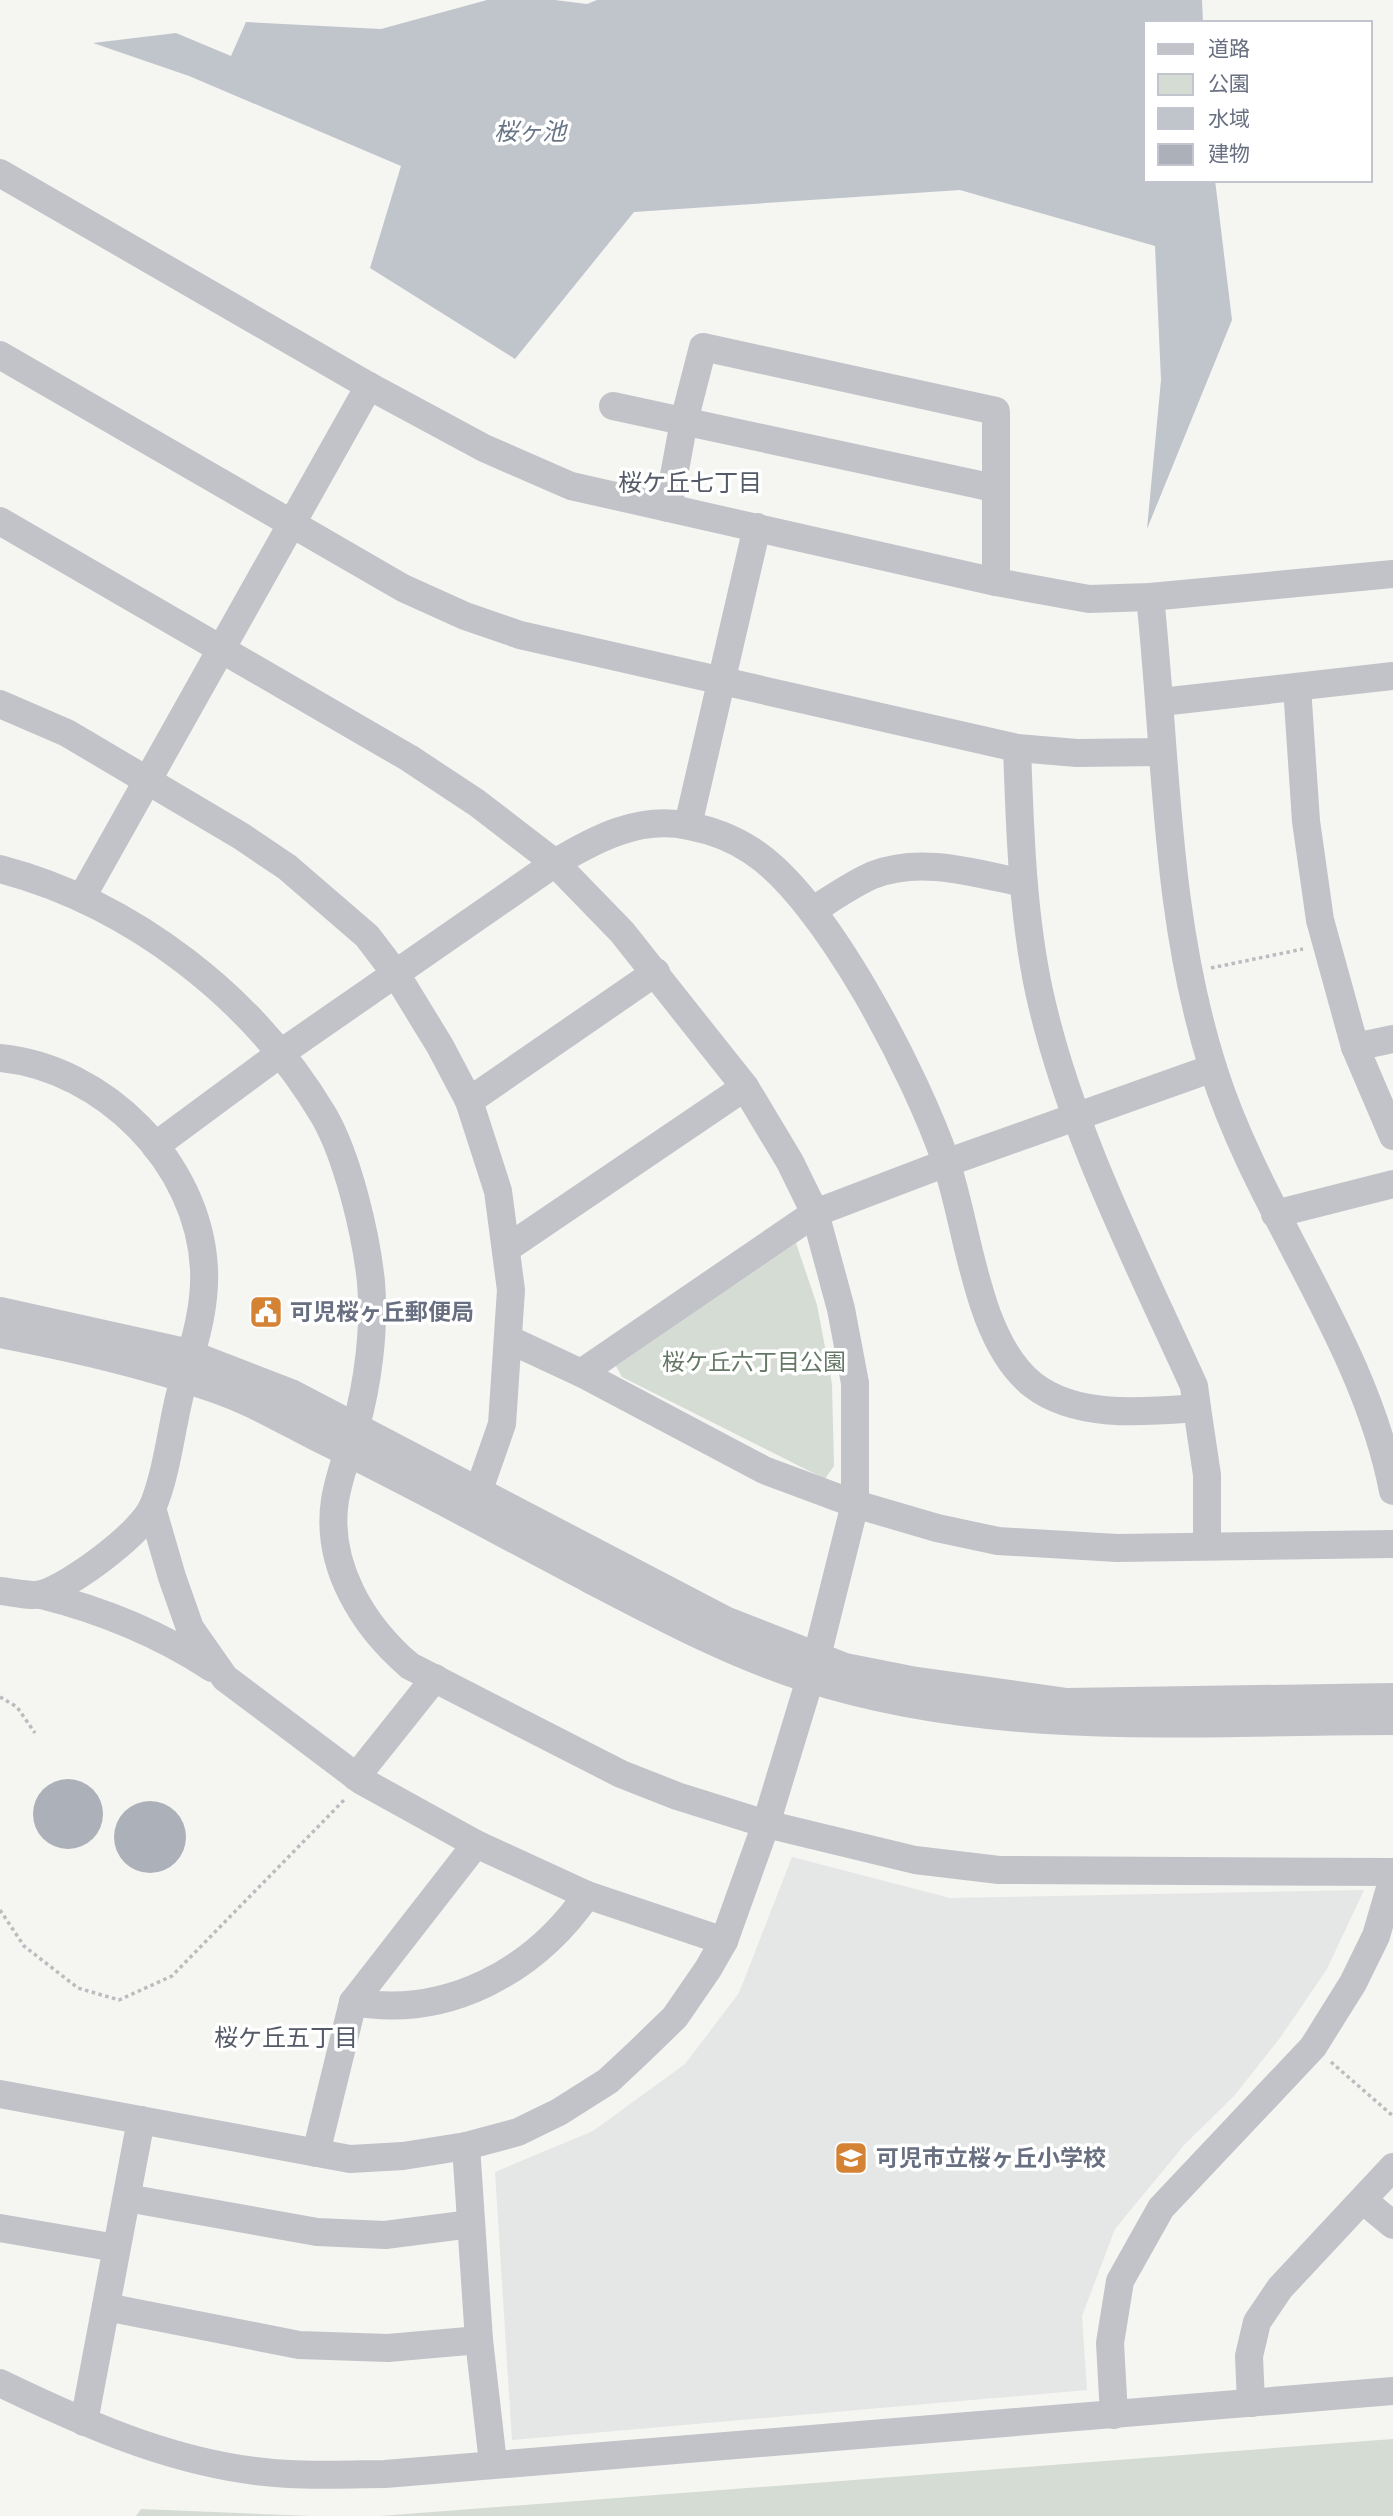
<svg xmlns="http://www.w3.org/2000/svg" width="1393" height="2516" font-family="'DM Sans','Noto Sans JP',sans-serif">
  <rect width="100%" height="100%" fill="#f5f5f2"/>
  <polygon fill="#e5e6e6" points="792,1857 950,1898 1364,1890 1327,1969 1280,2038 1234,2096 1185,2144 1115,2229 1082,2316 1087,2390 512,2440 495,2172 593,2131 685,2064 739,1993"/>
  <g fill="#d5dcd4">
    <polygon points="796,1243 817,1305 832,1384 834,1466 825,1479 622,1377 616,1366"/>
    <polygon points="1393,2439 1393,2516 380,2516"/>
    <polygon points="141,2509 311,2516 136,2516"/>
  </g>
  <polygon fill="#c0c5cc" points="487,0 555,0 587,4 597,0 1202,0 1203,23 1146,23 1146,180 1215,180 1232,320 1147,529 1161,380 1155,246 960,190 634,212 515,359 370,268 401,166 189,76 93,43 176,33 231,56 246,22 381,29"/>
  <g fill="#acb0b8">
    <circle cx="68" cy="1814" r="35"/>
    <circle cx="150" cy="1837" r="36"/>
  </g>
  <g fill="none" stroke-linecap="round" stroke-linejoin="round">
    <g stroke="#bbbcbf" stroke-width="3.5" stroke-dasharray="3.5 3.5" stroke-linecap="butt">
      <polyline points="1211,968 1303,949"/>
      <polyline points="0,1697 17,1707 35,1733"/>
      <polyline points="0,1910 24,1946 78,1988 119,2000 172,1976 346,1798"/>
      <polyline points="1331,2062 1393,2116"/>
    </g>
    <g stroke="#c1c3c8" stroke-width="28">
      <polyline points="0,173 369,386 484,448 571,486 996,582 1089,599 1150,597 1393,574"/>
      <polyline points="0,355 403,588 465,616 520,635 1017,748 1077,753 1161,752"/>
      <polyline points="613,406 994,488"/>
      <polyline points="668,508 684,421 703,347 996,411 996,582"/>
      <polyline points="0,521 409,758 477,803 555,863 622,932 745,1087 790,1162 815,1213 841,1309 855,1383 855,1504 817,1656 766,1824 724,1941 708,1969 675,2017 639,2052 608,2081 559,2112 518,2132 466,2146 403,2156 350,2159 0,2094"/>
      <path d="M 1150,597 C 1167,757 1164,913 1213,1068 C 1259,1214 1364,1340 1393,1491"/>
      <polyline points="1297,687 1306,821 1320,920 1355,1047"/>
      <polyline points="1161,702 1393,676"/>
      <polyline points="0,704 67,733 241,836 287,867 367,936 396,974 440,1046 469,1101 498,1191 511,1290 502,1424 473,1507"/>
      <path d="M 1017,748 C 1020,829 1022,911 1039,991 C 1069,1128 1136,1258 1194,1386 L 1197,1408"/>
      <polyline points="688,825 757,527"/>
      <path d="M 0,869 C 133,904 254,998 324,1116 C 348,1158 366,1234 371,1282 C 375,1329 368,1384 355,1429 C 348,1453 339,1476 335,1500 C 325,1565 363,1626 410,1666 L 621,1774 L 677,1796 L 766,1824 L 915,1860 L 999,1870 L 1393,1872"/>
      <polyline points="82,897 369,386"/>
      <path d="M 812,911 C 831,899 852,884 873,875 C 921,856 974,873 1023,883"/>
      <polyline points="1393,1039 1355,1047 1393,1136"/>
      <path d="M 0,1058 C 104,1068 199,1163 204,1269 C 206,1315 190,1354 179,1398 C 171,1432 166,1475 153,1506 C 142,1533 70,1586 42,1594 C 31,1597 12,1592 0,1591"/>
      <polyline points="469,1101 656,972"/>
      <path d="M 155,1146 L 281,1053 L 555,863 C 595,839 640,815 689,826 C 710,830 734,839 752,851 C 827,900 917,1077 946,1162 C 969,1230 976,1340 1033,1385 C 1077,1419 1145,1412 1197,1408 L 1207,1475 L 1207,1544"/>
      <polyline points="1275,1214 1393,1184"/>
      <polyline points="506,1249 745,1087"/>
      <polyline points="0,1311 185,1352 291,1393 725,1620 845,1667 911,1680 1067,1702 1393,1697"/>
      <path d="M 0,1334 C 72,1348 145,1364 215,1389 C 254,1402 291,1425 328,1443 C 417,1486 503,1534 591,1580 C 660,1616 731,1654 806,1678 C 995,1739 1197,1721 1393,1721"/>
      <polyline points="508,1339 581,1373 764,1470 855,1504 937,1528 998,1541 1117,1548 1393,1544"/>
      <polyline points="581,1373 815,1213 946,1163 1213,1068"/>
      <polyline points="152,1508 172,1577 190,1628 225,1678 362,1781 476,1844 587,1895 724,1941"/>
      <path d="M 41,1595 C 101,1610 160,1634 212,1668"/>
      <polyline points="356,1777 435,1678"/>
      <path d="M 353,2002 C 446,2019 534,1972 587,1895"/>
      <polyline points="466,2146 479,2340 493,2463"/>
      <polyline points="316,2153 353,2002 476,1844"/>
      <polyline points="127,2198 317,2232 385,2235 471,2224"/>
      <polyline points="1364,2201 1393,2225"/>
      <polyline points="0,2228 116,2248"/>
      <polyline points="106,2307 299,2345 388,2348 479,2340"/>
      <path d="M 0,2383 C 91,2427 186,2469 289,2474 C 321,2476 353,2474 385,2474 L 1393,2391"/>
      <polyline points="1251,2403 1249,2356 1257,2322 1280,2288 1393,2167"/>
      <polyline points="1114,2415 1110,2343 1120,2281 1161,2208 1313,2047 1353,1983 1376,1936 1393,1878"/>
      <polyline points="84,2422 141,2120"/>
    </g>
  </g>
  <defs>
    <symbol id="civic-square" viewBox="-11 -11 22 22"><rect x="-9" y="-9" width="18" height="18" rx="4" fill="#d48233" stroke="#fff"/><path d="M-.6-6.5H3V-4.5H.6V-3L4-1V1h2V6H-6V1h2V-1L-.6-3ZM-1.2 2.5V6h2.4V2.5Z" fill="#fff"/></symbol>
    <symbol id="school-square" viewBox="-11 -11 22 22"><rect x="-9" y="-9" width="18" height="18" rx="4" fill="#d48233" stroke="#fff"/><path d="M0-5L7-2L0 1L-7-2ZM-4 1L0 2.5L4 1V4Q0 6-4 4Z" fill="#fff"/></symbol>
  </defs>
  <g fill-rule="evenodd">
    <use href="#civic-square" x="247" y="1293" width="38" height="38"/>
    <use href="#school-square" x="832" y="2139" width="38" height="38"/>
  </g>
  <g text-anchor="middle" stroke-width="7" stroke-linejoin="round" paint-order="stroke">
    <g font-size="23" font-weight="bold" fill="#676f81" stroke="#fff" text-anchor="start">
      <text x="290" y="1320">可児桜ヶ丘郵便局</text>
      <text x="876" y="2166">可児市立桜ヶ丘小学校</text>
    </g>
    <g font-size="23" fill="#657866" stroke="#fff">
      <text x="754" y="1370">桜ケ丘六丁目公園</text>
    </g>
    <g font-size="24" font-style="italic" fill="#687585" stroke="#fff">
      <text x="530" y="140">桜ヶ池</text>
    </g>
    <g font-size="24" fill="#545a67" stroke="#fff">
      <text x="690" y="491">桜ケ丘七丁目</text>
      <text x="286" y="2046">桜ケ丘五丁目</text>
    </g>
  </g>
  <rect x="1144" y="21" width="228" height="161" fill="#ffffff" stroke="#c2c5cd" stroke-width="2"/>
  <rect x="1158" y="44" width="35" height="10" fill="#c1c3c8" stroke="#c2c5cd" stroke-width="2"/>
  <text x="1208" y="56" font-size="21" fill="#676f81">道路</text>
  <rect x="1158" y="74" width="35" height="21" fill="#d5dcd4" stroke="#c2c5cd" stroke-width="2"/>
  <text x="1208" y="91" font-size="21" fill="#676f81">公園</text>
  <rect x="1158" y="108" width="35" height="21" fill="#c0c5cc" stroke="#c2c5cd" stroke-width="2"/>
  <text x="1208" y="126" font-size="21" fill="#676f81">水域</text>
  <rect x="1158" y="144" width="35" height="21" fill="#acb0b8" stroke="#c2c5cd" stroke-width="2"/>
  <text x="1208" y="161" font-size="21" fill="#676f81">建物</text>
</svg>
